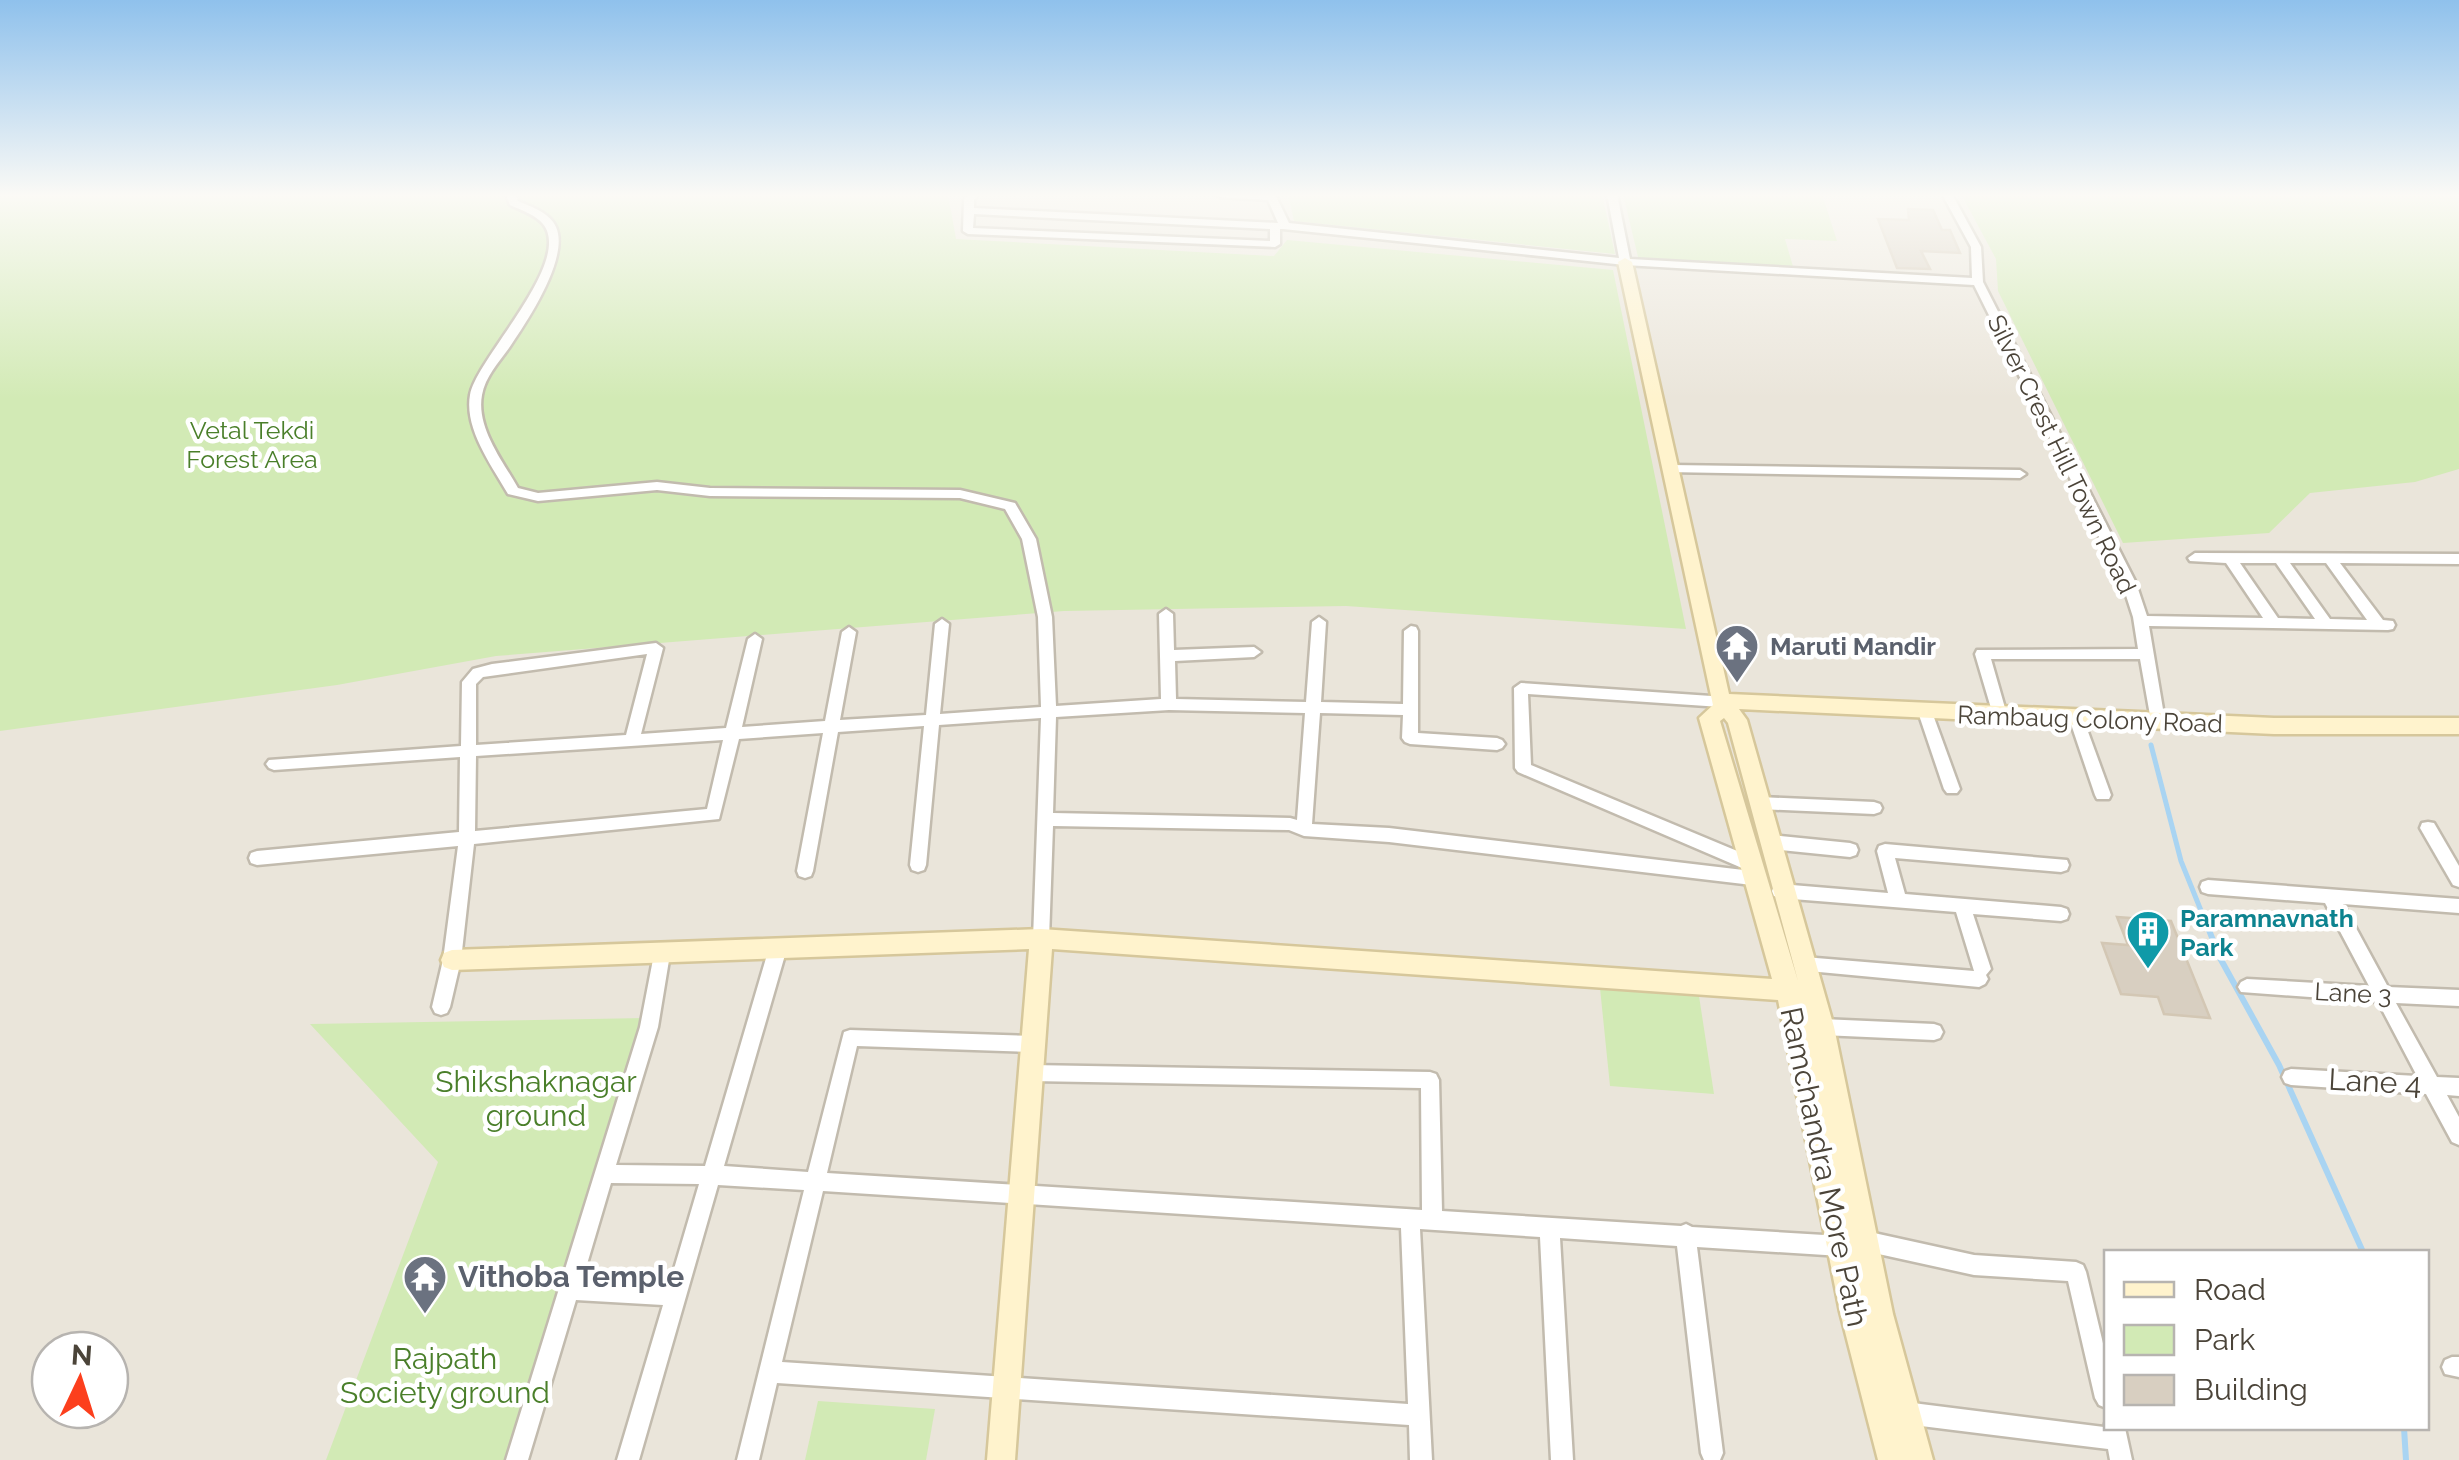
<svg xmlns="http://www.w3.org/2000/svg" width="2459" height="1460" font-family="Raleway,sans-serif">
  <rect width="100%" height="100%" fill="#f6f3ec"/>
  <path fill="#eae5da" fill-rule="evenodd" d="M 903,194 L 2459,194 L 2459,1460 L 0,1460 L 0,678 ZM 2106,1252 L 2426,1252 L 2426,1428 L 2106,1428 ZM 50,1350 L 110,1350 L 110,1410 L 50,1410 Z"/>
  <g fill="#d2eab5">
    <polygon points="0,194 948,194 956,239 1274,256 1287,240 1613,270 1686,629 1346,606 1064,611 496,656 337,685 0,731"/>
    <polygon points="1288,194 1602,194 1615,254 1294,221"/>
    <polygon points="1623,194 1822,194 1837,241 1785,239 1794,270 1639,261"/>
    <polygon points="1961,194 2459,194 2459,469 2415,482 2310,493 2269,533 2123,543 1998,291 1996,259"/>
    <polygon points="1600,988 1699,996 1714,1094 1610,1086"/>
    <polygon points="645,1018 504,1460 326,1460 438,1162 310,1024"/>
    <polygon points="818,1401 935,1409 926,1460 805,1460"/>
  </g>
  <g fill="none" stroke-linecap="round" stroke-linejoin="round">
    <polyline stroke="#a9d4f2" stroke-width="5" points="2151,745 2181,861 2208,928"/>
    <g stroke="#a9d4f2" stroke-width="6">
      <polyline points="2207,925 2220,958 2279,1065 2363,1252"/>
      <polyline points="2404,1428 2406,1460"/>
    </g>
  </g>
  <g fill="#d8cfc1" stroke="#d3c7b4" stroke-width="2.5">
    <polygon points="1908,209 1933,210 1942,230 1950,230 1960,253 1921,251 1930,269 1897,268 1878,219 1909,220"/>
    <polygon points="2117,917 2171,921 2210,1018 2164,1014 2158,997 2121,994 2102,943 2128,945"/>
  </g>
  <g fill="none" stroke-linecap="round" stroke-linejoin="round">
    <defs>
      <g id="street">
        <path d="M 506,194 L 516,194 L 518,201 C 532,207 550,213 556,227 C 570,258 526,323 509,348 C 499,362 485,377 482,395 C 476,428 503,461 518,488 L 538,493 L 657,482 L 710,488 L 960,490 L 1015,503 L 1036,539 L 1052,617 L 1056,706 L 1161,699 L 1159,614 L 1166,609 L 1173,614 L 1174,650 L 1254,647 L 1261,652 L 1254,657 L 1175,661 L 1176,699 L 1306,702 L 1312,622 L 1319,617 L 1326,622 L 1321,702 L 1403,704 L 1404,631 L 1411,626 L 1416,627 L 1418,631 L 1418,733 L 1497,738 L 1502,740 L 1505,744 L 1502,748 L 1497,750 L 1410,744 L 1405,742 L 1402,738 L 1403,715 L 1320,713 L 1312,824 L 1389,828 L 1752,871 L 1758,873 L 1760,878 L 1758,883 L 1752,885 L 1389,842 L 1304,836 L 1289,830 L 1053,826 L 1049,939 L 1047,944 L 1041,946 L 1035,944 L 1033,939 L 1041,718 L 939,725 L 926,865 L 924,870 L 918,872 L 912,870 L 910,865 L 924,726 L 838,732 L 813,871 L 811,876 L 805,878 L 799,876 L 797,871 L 823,733 L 739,739 L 719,819 L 474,844 L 461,960 L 450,1007 L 447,1013 L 441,1015 L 435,1013 L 432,1007 L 443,960 L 458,846 L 257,865 L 251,863 L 249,858 L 251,853 L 257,851 L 459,832 L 460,757 L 274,770 L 269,768 L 266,764 L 269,760 L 461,746 L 462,682 L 473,669 L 492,664 L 656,643 L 663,648 L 641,734 L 726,728 L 748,639 L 755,634 L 762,639 L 742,727 L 825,721 L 842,632 L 849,627 L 856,632 L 840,720 L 926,715 L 935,624 L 942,619 L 949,624 L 940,714 L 1041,707 L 1038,617 L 1022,539 L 1005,509 L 960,498 L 710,496 L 657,490 L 538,501 L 508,494 C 492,466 464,429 470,395 C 476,359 574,262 543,224 C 536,215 521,210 510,205 ZM 647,654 L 626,735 L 476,745 L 476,684 L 483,677 ZM 1169,710 L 1305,713 L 1297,820 L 1290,818 L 1053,813 L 1056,717 ZM 723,740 L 707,809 L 475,831 L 476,756 Z"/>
        <path d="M 968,194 L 978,194 L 974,200 L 974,208 L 1278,223 L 1268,200 L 1220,197 L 1215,194 L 1275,194 L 1289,223 L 1619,258 L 1607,194 L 1617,194 L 1630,259 L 1972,278 L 1971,247 L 1942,194 L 1952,194 L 1981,247 L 1983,282 L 2136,583 L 2147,616 L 2263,618 L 2226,563 L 2190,561 L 2188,558 L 2195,553 L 2459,554 L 2459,564 L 2340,563 L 2383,620 L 2393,621 L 2395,625 L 2393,629 L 2388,630 L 2149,626 L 2165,721 L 2158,727 L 2151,721 L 2140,659 L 1991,659 L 2007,715 L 2000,721 L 1993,715 L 1975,654 L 1977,650 L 2138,649 L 2133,617 L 2122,583 L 1974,285 L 1625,265 L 1283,229 L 1280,229 L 1280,244 L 1275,247 L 968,234 L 963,231 L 964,200 ZM 974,214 L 1270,229 L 1270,241 L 973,228 ZM 2240,563 L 2276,563 L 2315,619 L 2278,618 ZM 2290,563 L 2326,563 L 2367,620 L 2330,619 Z"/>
        <polygon points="1671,465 2020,470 2026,474 2020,478 1667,472 1667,466"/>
        <polygon points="1521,683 1726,697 1728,701 1721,707 1528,694 1531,765 1754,858 1756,863 1754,868 1748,870 1742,868 1518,772 1515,768 1514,688"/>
        <polygon points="1925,706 1932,712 1960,789 1957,793 1947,793 1944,789 1918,712"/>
        <polygon points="2076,712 2083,718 2111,795 2109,799 2097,799 2095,795 2069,718"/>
        <polygon points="1760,797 1874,802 1880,804 1882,808 1880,812 1874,814 1760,809 1754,807 1752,803 1754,799"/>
        <polygon points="2428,822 2434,823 2459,866 2459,887 2453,885 2420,828 2422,823"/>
        <polygon points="1770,835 1850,843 1856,845 1858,850 1856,855 1850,857 1770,849 1764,847 1762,842 1764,837"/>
        <polygon points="1885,844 2067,860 2069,865 2067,870 2061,872 1895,858 1905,894 2061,907 2067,909 2069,914 2067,919 2061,921 1973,914 1991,969 1986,975 1988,979 1985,984 1979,987 1798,970 1795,965 1798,960 1804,957 1974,971 1956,912 1780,898 1774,896 1772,891 1774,886 1780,884 1888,893 1877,851 1879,846"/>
        <polygon points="2208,880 2459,899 2459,913 2343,904 2388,987 2459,990 2459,1006 2396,1003 2437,1077 2459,1078 2459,1096 2447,1095 2459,1117 2459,1145 2452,1142 2426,1094 2291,1085 2285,1083 2282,1077 2285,1071 2291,1069 2417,1076 2378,1002 2241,992 2238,987 2241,982 2247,979 2369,986 2325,903 2208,894 2202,892 2200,887 2202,882"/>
        <path d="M 778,941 L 784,943 L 787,948 L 724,1166 L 808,1172 L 844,1032 L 850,1030 L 1033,1036 L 1039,1038 L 1042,1044 L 1039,1050 L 1033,1052 L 857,1046 L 827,1173 L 1422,1210 L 1421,1088 L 1031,1081 L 1025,1079 L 1022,1073 L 1025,1067 L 1031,1065 L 1430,1072 L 1436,1074 L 1439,1080 L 1442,1211 L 1681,1226 L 1686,1224 L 1692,1227 L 1841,1236 L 1865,1231 L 1974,1255 L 2076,1262 L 2083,1265 L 2086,1272 L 2106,1356 L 2106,1408 L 2099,1405 L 2095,1398 L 2068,1281 L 1974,1275 L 1865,1251 L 1841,1256 L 1697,1247 L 1723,1453 L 1720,1460 L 1704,1460 L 1701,1453 L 1677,1246 L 1560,1238 L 1573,1460 L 1551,1460 L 1540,1237 L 1420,1229 L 1432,1460 L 1410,1460 L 1409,1425 L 777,1383 L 759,1460 L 737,1460 L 804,1190 L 718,1185 L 639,1460 L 617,1460 L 663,1305 L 576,1300 L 528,1460 L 506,1460 L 640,1027 L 655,949 L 661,947 L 667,949 L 670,954 L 658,1027 L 616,1165 L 705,1166 L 769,948 L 772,943 ZM 611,1183 L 699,1184 L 669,1286 L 582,1281 ZM 823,1191 L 1401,1228 L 1408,1404 L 782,1362 Z"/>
        <polygon points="1822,1019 1934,1024 1940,1026 1943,1032 1940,1038 1934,1040 1822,1035 1816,1033 1813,1027 1816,1021"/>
        <polygon points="2452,1357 2459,1357 2459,1377 2445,1374 2442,1367 2445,1360"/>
        <polygon points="1905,1402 2104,1427 2106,1420 2106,1428 2125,1428 2132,1460 2110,1460 2108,1449 1905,1424 1897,1421 1894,1413 1897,1405"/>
      </g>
      <path id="secondary" d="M 1625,258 L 1632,262 L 1729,694 L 2274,718 L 2459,718 L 2459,734 L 2274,734 L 1739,709 L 1747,720 L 1834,1027 L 1893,1314 L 1933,1460 L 1878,1460 L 1840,1312 L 1778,1000 L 1052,949 L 1015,1460 L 987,1460 L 1029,949 L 452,970 L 444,967 L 441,960 L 444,953 L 452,950 L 1041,929 L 1772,979 L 1699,718 L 1713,705 L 1618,262 ZM 1724,718 L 1728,723 L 1798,981 L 1720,721 Z"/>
    </defs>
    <use href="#street" stroke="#c2bbae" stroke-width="5"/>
    <use href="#secondary" stroke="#d6c79b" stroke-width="5"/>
    <use href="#street" fill="#fff" fill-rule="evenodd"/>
    <use href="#secondary" fill="#fff3cd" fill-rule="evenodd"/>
  </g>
  <linearGradient id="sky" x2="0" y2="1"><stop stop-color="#8fc1ec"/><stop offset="0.49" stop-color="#fbfaf6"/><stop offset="1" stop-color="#fbfaf6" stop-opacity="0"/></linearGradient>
  <rect width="2459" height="399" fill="url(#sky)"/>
  <defs>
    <symbol id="temple-pin" viewBox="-11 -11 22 30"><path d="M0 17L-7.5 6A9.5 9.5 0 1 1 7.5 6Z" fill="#6b7280" stroke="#fff"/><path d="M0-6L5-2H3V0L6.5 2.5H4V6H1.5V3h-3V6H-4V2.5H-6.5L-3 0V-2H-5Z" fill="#fff"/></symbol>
    <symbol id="building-pin" viewBox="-11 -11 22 30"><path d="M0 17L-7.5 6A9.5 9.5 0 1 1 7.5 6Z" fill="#0f9aa8" stroke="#fff"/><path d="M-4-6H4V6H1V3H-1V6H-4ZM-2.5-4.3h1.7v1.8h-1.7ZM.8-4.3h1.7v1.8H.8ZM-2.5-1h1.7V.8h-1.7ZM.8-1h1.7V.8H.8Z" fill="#fff"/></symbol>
  </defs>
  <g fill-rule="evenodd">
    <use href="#temple-pin" x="1712" y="621" width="50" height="68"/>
    <use href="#building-pin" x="2123" y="907" width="50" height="68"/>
    <use href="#temple-pin" x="400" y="1252" width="50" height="68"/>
  </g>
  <g text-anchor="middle" stroke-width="9" stroke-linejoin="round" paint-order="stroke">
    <g font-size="25" fill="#4a7f2a" stroke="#fff">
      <text x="252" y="439">Vetal Tekdi<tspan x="252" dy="29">Forest Area</tspan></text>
    </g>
    <g font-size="25" fill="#4b4439" stroke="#fff">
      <text transform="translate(2062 454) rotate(64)" y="9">Silver Crest Hill Town Road</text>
      <text transform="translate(2090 719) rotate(2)" y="9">Rambaug Colony Road</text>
      <text transform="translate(2353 993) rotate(3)" y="9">Lane 3</text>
    </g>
    <g font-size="25" font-weight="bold" fill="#5b616d" stroke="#fff" text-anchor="start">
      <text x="1770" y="655">Maruti Mandir</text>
    </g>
    <g font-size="25" font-weight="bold" fill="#0d838f" stroke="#fff" text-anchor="start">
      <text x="2180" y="927">Paramnavnath<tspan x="2180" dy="29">Park</tspan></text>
    </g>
    <g font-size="30" fill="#4a7f2a" stroke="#fff">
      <text x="536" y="1092">Shikshaknagar<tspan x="536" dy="34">ground</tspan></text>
      <text x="445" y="1369">Rajpath<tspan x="445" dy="34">Society ground</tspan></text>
    </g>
    <g font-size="30" fill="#4b4439" stroke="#fff">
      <text transform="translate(2375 1082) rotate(3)" y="10">Lane 4</text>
      <text transform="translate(1824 1167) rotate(78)" y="10">Ramchandra More Path</text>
    </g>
    <g font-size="30" font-weight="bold" fill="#5b616d" stroke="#fff" text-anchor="start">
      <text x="458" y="1287">Vithoba Temple</text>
    </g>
  </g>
  <rect x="2104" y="1250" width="325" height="180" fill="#ffffff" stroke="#b7b4b0" stroke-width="2.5"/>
  <rect x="2124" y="1282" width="50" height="15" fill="#fff3cd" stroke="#b7b4b0" stroke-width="2.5"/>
  <text x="2194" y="1300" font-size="30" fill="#4b4439">Road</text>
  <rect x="2124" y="1325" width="50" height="30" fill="#d2eab5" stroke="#b7b4b0" stroke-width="2.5"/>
  <text x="2194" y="1350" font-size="30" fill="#4b4439">Park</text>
  <rect x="2124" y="1375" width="50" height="30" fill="#d8cfc1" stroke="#b7b4b0" stroke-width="2.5"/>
  <text x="2194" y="1400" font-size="30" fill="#4b4439">Building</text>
  <g transform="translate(80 1380) rotate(4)"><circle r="48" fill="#ffffff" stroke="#b7b4b0" stroke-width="2.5"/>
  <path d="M0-8L18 38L0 25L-18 38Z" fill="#fc3f1d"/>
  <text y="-15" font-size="28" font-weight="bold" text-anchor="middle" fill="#4b4439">N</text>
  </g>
</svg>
